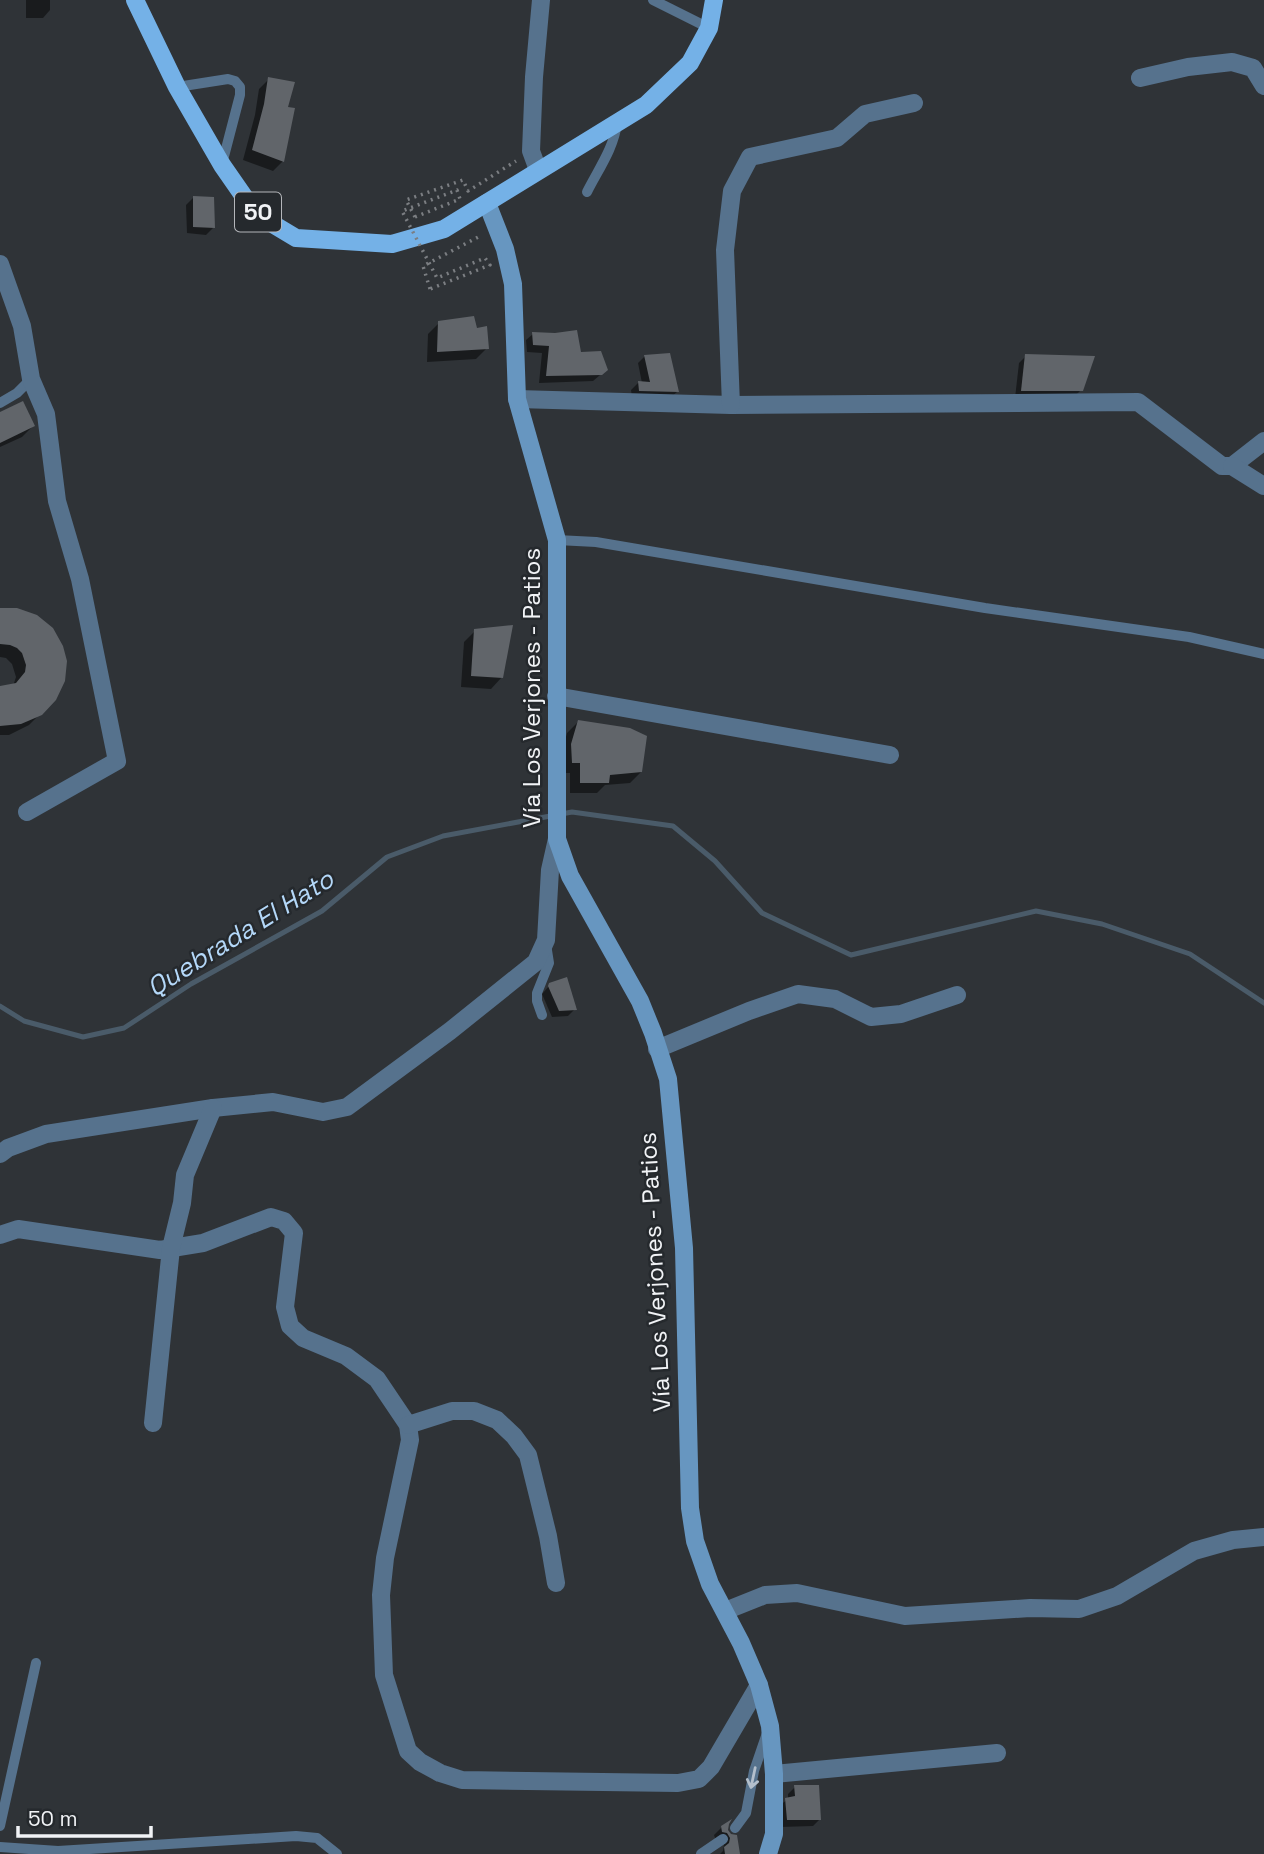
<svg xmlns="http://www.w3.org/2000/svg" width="1264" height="1854" font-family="'Space Grotesk',sans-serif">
  <rect width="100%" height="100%" fill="#2f3337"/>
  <g fill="#0007">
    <polygon points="26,0 50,0 50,10 43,18 26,18"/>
    <polygon points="269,79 286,109 283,161 273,171 243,160 255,115 259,89"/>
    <polygon points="193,198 213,228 206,235 187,233 186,205"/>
    <polygon points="439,323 476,330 487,348 476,359 427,362 428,334"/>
    <polygon points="533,334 580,354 606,370 593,381 539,383 542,353 527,352 526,340"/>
    <polygon points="645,356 677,392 670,398 632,397 631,390 638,383 642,383 638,363"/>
    <polygon points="1026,356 1081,390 1074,397 1015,398 1019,363"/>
    <polygon points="0,414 33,426 22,437 0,447"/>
    <polygon points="0,610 55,699 29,725 9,735 0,735 0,686 13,686 16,677 12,664 6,658 0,657"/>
    <polygon points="475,631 502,677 491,689 461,687 464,642"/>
    <polygon points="578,722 641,772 630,783 605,785 597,793 570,793 570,773 562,773 561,756 567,733"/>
    <polygon points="550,985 575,1009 568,1016 552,1017 542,994"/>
    <polygon points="795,1787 820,1819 813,1826 780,1827 779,1806 788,1799 788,1794"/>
    <polygon points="722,1827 730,1836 739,1854 720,1854 723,1851 724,1845 720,1839 715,1838 714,1835"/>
  </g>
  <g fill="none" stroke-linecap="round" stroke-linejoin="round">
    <polyline stroke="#4a5b69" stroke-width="5" points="0,1006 24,1021 83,1037 124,1028 191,984 322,911 387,857 443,836 572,812 673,826 715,861 762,913 851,955 1036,911 1102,924 1190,954 1264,1003"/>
  </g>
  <g fill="#61656a">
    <polygon points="268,77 295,82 288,107 295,108 284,162 252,150 264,104"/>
    <polygon points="193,196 214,197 215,228 193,227"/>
    <polygon points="474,316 477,328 487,326 489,349 437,352 438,321"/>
    <polygon points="577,330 581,352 601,351 608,370 602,375 546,376 549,346 533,345 532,332 555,333"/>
    <polygon points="670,353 679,392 639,391 638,381 650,382 644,355"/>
    <polygon points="1025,354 1095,356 1083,391 1021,391"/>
    <polygon points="23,401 35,426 0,443 0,412"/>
    <polygon points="0,608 17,608 37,615 53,628 63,646 67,661 65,681 56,700 42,715 21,724 0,726 0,686 16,683 25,672 26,665 22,653 17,648 10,645 0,644"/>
    <polygon points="513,625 503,678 471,676 474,629"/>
    <polygon points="578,720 630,728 647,736 642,772 610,775 609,783 580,783 580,763 572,763 571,744"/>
    <polygon points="567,977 577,1010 559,1011 548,986 549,983"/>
    <polygon points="794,1785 819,1785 821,1820 787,1820 785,1798 795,1796"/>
    <polygon points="732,1819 729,1824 728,1830 731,1834 737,1835 740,1854 725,1854 724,1847 729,1843 730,1838 727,1833 722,1832 721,1826"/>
  </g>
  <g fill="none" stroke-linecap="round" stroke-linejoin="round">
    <g stroke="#7b7e82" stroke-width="3.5" stroke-dasharray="2 5" stroke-linecap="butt">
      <polyline points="415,217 406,200 463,180 468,191 516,161"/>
      <polyline points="430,289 423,266 482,235"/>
    </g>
    <g stroke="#56728d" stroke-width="10">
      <polyline points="653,0 709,28"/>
      <polyline points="177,87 228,79 235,81 240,87 240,95 222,164"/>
      <path d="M 587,192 C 598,170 614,148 617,123"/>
      <polyline points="0,403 17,393 31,379"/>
      <polyline points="557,540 596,542 985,608 1189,637 1264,654"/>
      <polyline points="542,1015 537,1001 537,993 549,963 546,944"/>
      <polyline points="0,1826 36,1663"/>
      <polyline points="735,1828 746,1813 754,1771 767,1733"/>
      <polyline points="0,1847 58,1851 296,1836 317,1838 337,1854"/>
      <polyline points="701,1854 723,1839"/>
    </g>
    <g stroke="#56728d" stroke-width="18">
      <polyline points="1140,78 1188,67 1232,62 1253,68 1264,86"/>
      <polyline points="538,170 531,151 534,77 541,0"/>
      <polyline points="0,264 22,326 31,379 46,414 57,501 80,579 117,761 27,812"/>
      <polyline points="517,399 731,405 1138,402 1222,466 1232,466 1264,441"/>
      <polyline points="731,405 725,250 732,191 750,157 837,138 865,114 914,103"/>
      <polyline points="1232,466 1264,486"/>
      <polyline points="556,696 890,755"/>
      <polyline points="657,1049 749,1011 798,994 835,999 871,1017 901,1014 957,995"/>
      <polyline points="0,1154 8,1148 46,1134 213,1108 273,1102 323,1112 347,1107 450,1031 536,962 546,940 550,870 557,839"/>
      <polyline points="0,1235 18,1229 160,1250 203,1243 271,1217 284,1221 294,1233 285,1307 290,1326 303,1338 346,1356 377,1379 408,1425 410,1440 385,1558 381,1595 384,1675 408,1751 420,1762 440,1773 462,1780 678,1783 699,1779 711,1767 759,1685"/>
      <polyline points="153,1423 171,1248 182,1203 185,1175 213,1108"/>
      <polyline points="408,1425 452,1411 474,1411 497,1420 514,1436 528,1455 548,1536 556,1583"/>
      <polyline points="725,1611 765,1595 797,1593 905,1616 1030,1608 1079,1609 1117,1596 1194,1551 1233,1540 1264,1537"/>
      <polyline points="774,1774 997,1753"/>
    </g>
    <polyline stroke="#6796c0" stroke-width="18" points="487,203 505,249 513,284 517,399 557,540 557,839 570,876 640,1001 653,1033 668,1079 684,1248 690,1508 695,1541 710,1584 741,1643 759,1685 770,1726 774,1774 774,1834 768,1854"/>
    <polyline stroke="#74b1e7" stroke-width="18" points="135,0 177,87 222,165 247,201 271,223 296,238 392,244 444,229 646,105 690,63 709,28 714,0"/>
    <polyline stroke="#7b7e82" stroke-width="3.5" stroke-dasharray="2 5" stroke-linecap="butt" points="415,217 460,199 457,190 402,211 437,278 485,258 490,265 430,289"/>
  </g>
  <defs><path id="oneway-shaft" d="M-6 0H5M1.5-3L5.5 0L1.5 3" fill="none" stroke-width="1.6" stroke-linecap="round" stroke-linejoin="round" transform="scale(1.75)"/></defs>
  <use stroke="#b3bfcc" href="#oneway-shaft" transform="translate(753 1778) rotate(102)"/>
  <g text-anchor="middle" stroke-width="5" stroke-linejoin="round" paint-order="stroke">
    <rect fill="#25292d" stroke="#b4b6ba" stroke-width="2" x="235" y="192.5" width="46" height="39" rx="5"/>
    <g font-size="23" font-weight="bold" fill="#f1f3f6">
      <text x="258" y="220">50</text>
    </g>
    <g font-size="24" fill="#f1f3f6" stroke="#25292d">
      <text transform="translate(532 688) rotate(-90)" y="8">Vía Los Verjones - Patios</text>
      <text transform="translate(655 1272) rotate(-93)" y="8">Vía Los Verjones - Patios</text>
    </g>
    <g font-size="26" font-style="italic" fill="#b4d8f9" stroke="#25292d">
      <text transform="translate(240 933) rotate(-32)" y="9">Quebrada El Hato</text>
    </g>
  </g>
  <path d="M18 1826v10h133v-10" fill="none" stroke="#f1f3f6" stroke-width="3.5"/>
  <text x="28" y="1826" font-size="21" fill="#f1f3f6" stroke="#25292d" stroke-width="5" paint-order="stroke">50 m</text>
</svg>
